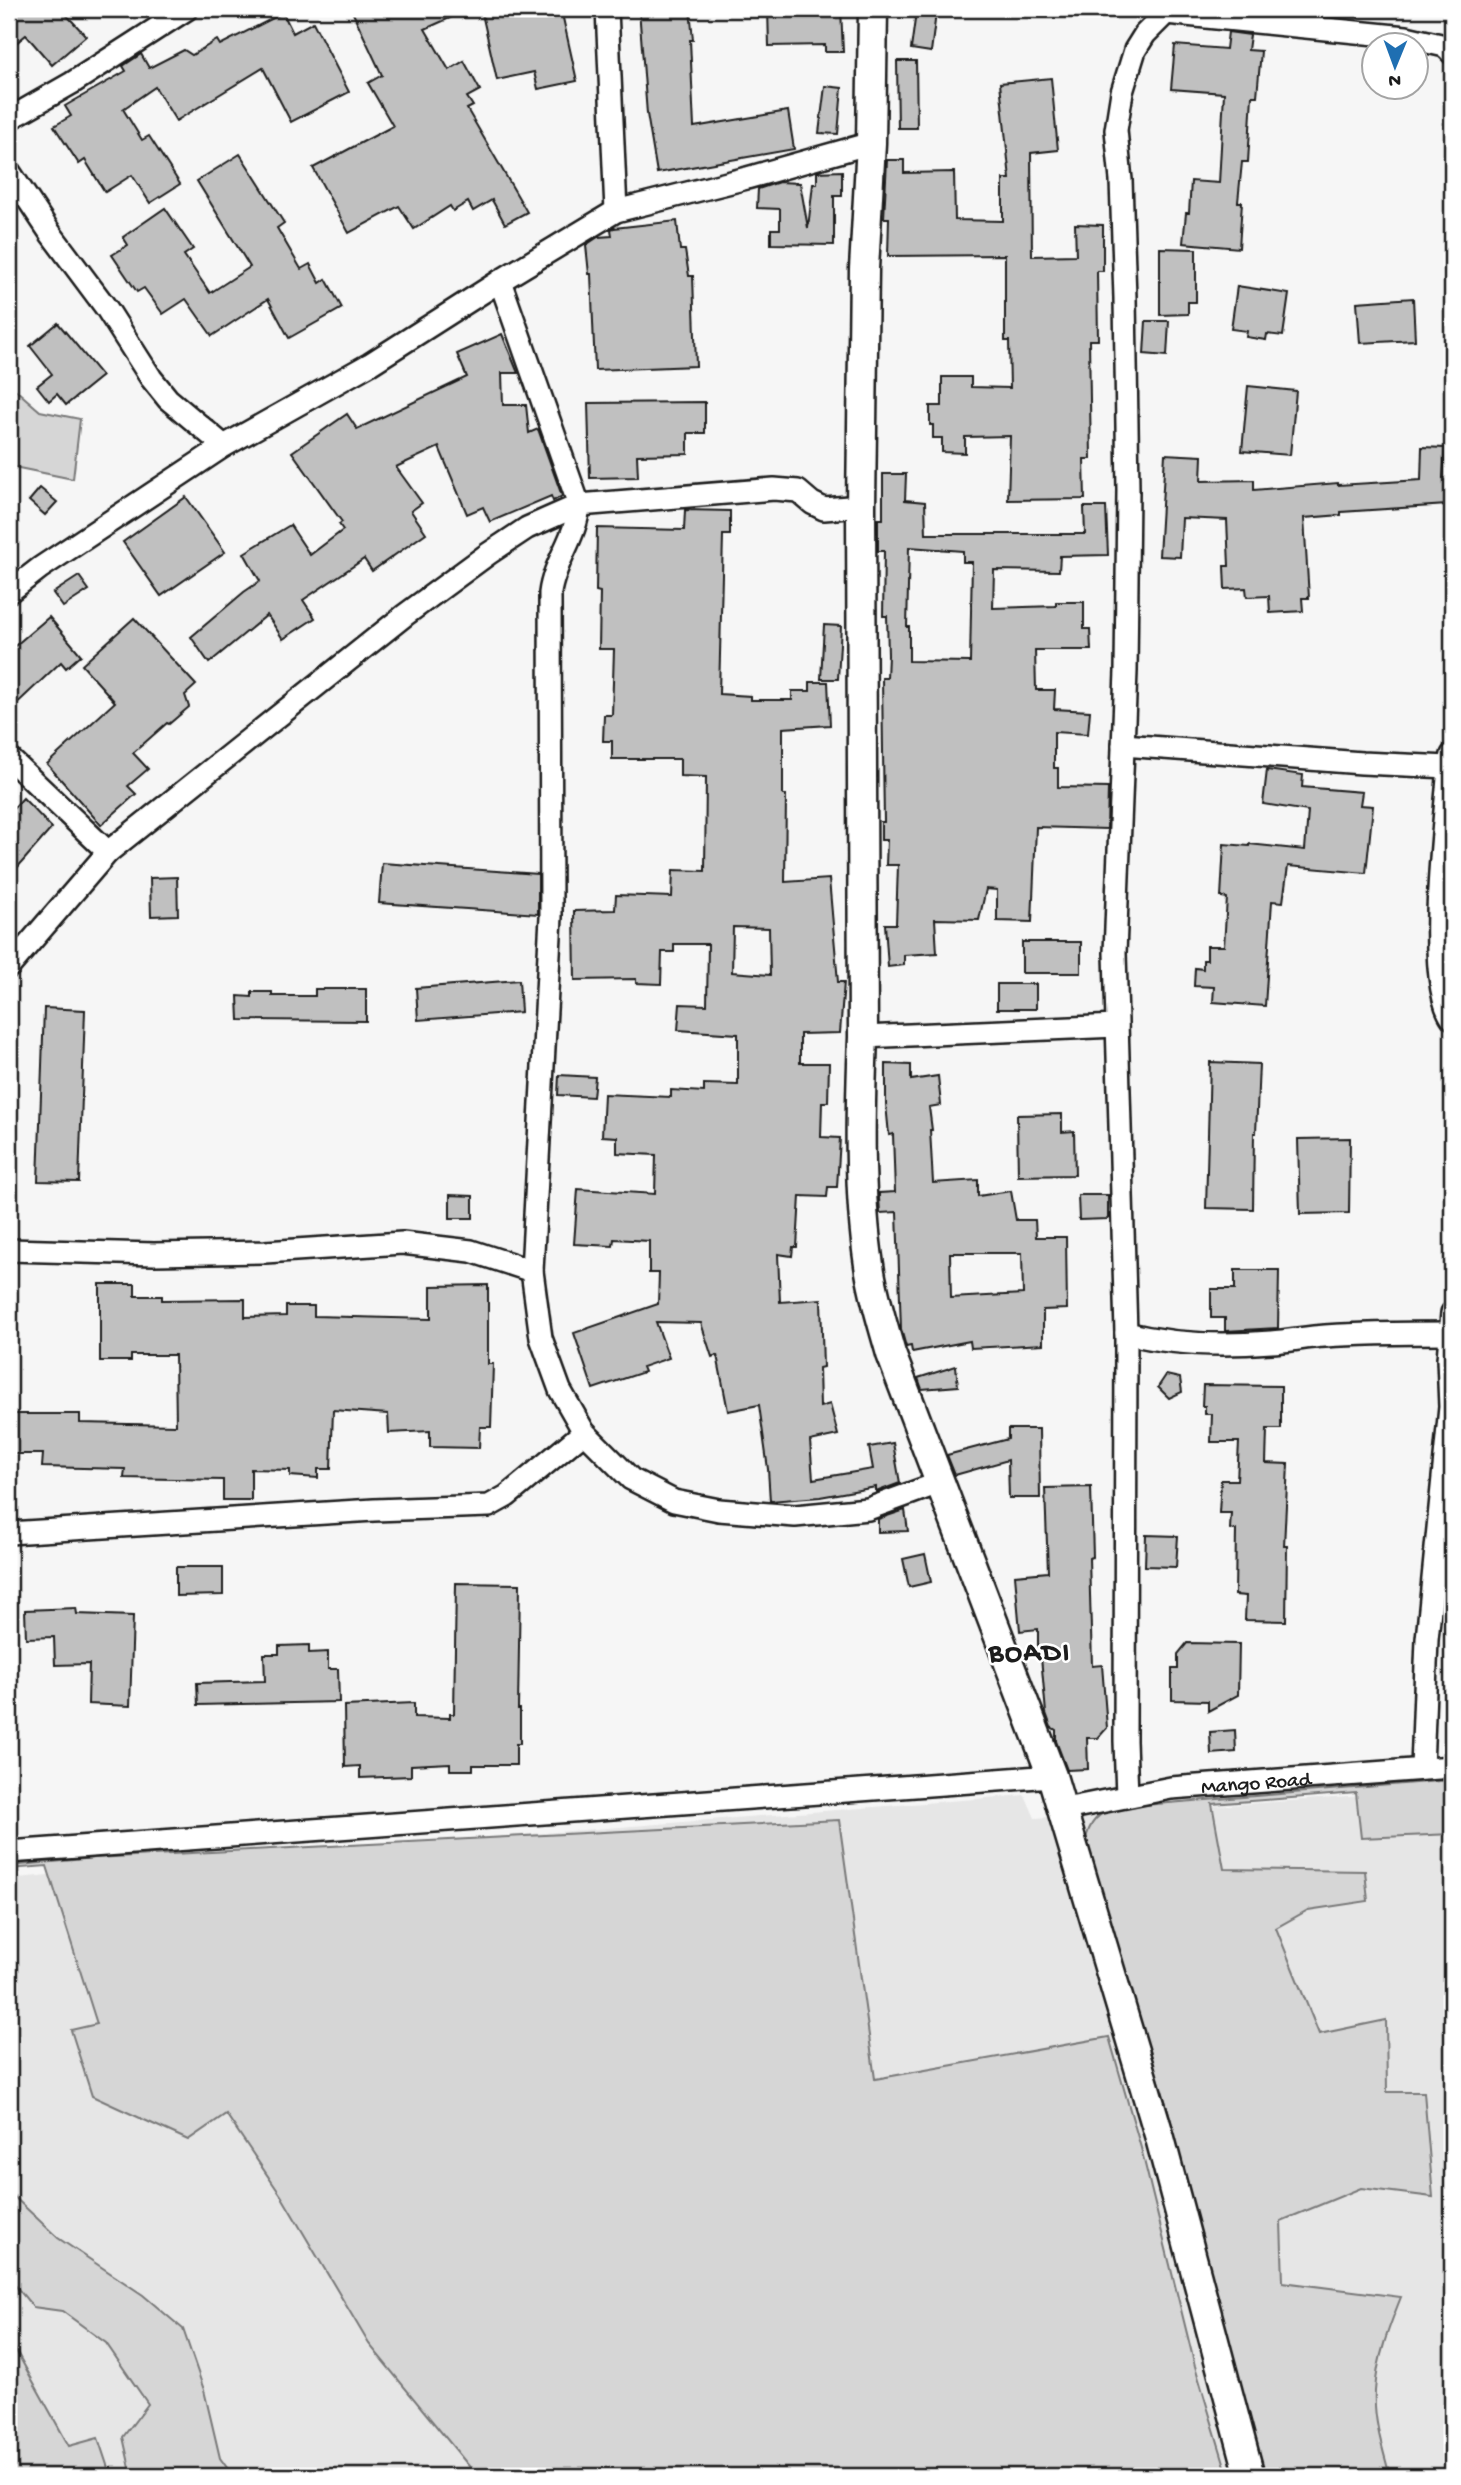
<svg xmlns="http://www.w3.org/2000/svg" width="1461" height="2485" font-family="'Gochi Hand',sans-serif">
  <rect width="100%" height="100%" fill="#f6f6f6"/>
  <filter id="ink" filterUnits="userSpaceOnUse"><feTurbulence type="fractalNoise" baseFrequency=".0143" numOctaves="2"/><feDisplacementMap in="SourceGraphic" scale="14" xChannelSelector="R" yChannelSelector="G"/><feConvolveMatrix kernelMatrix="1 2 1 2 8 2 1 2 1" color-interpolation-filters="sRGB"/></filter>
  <g filter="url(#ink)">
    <polygon fill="#e6e6e6" points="1452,1790 1452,2476 9,2476 9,1879 165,1863 1025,1795 1035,1818"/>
    <g fill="#d6d6d6" stroke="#797979" stroke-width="2">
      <polygon points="9,384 40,411 80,419 73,479 14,467 9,464"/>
      <path d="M 1452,1780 L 1452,1834 L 1361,1838 L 1356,1793 L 1212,1804 L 1224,1869 L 1365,1871 L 1368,1901 L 1308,1910 L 1276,1928 L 1319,2034 L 1386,2020 L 1387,2092 L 1424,2092 L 1433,2197 L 1361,2188 L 1281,2221 L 1283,2282 L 1401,2297 C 1389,2327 1377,2358 1375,2391 C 1373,2419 1383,2450 1390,2476 L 1263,2476 L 1168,2110 L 1085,1843 C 1089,1822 1098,1812 1119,1807 Z"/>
      <polygon points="839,1820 875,2079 1109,2037 1141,2148 1195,2366 1228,2476 477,2476 369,2344 282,2197 226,2114 188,2140 92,2096 71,2030 97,2024 47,1866 9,1869 9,1866 95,1858"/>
      <polygon points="9,2192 58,2238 143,2295 183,2329 204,2390 220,2458 233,2476 146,2476 130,2468 123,2437 148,2404 106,2343 62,2311 33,2307 9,2278"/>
      <polygon points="9,2338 69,2446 98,2438 110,2474 106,2476 9,2476"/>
    </g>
    <g fill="#c0c0c0" stroke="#1c1c1c" stroke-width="2" fill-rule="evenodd">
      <polygon points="9,9 61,9 86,36 52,65 26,35 9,49"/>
      <polygon points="351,9 470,9 425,29 449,70 464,61 480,90 467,97 473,106 467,109 527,212 505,224 492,200 473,211 468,202 453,211 450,206 414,229 399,206 349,233 313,168 393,126 368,83 382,75"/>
      <polygon points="481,9 561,9 577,81 538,89 534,72 497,80"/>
      <polygon points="639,9 690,9 693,40 690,40 694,127 788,111 794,149 657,173 647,114"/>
      <polygon points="768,9 841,9 843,52 825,52 825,45 769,46"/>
      <polygon points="916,12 936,13 931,52 911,49"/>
      <polygon points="283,13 293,33 313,22 349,92 291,122 263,68 176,121 155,87 123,109 142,140 149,136 180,184 150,203 132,175 105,192 85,160 79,164 54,126 71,116 65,106 126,71 123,66 141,54 149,68 184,50 192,55 217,40 220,45"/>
      <polygon points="1228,32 1250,35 1248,50 1261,51 1257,96 1252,96 1248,162 1242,162 1238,202 1242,202 1239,248 1183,243 1186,213 1189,213 1191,181 1219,183 1224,93 1171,89 1175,45 1226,49"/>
      <polygon points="897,61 916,61 917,128 898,128"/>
      <polygon points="1051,78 1058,150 1031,153 1032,256 1076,255 1075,224 1103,225 1103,271 1097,271 1098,340 1089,340 1091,459 1084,459 1085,499 1008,500 1010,436 965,437 965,453 942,452 942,438 933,438 933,425 930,425 930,406 942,406 942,377 971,377 971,387 1010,388 1009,341 1005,341 1005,255 888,256 889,218 884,218 887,160 904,160 904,173 954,172 955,220 1003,221 1003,179 1010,179 1000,83"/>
      <polygon points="825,86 842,88 838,134 819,133"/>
      <polygon points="240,154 284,223 277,228 301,269 310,264 320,283 326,279 342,308 289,338 268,299 212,336 186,299 163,314 144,288 137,292 112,255 128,245 123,237 165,208 193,249 184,255 210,293 250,267 197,181"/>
      <polygon points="842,171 842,196 834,196 834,245 771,244 771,229 780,229 780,209 757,208 758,189 779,182 800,183 808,228 813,184 817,184 817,172"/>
      <polygon points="677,221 680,250 685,250 689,276 693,276 696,366 595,370 591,274 589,274 586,245 598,237 612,236 611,229 614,228"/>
      <polygon points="1160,248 1196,249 1196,302 1188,302 1188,314 1160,315"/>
      <polygon points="1237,286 1289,294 1283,336 1267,334 1266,340 1246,337 1247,331 1231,329"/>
      <polygon points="1413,298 1415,340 1360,343 1357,302"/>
      <polygon points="1146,321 1169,321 1167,356 1144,354"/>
      <polygon points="58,323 102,376 66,405 57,394 49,401 37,386 52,374 30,346"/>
      <polygon points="502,334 518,373 502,373 503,405 526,405 529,433 538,429 562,496 553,501 551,496 490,522 483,507 467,514 439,447 396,467 422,503 411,511 426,533 372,571 364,559 303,600 315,618 283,639 267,615 209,663 191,637 244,592 260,581 244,553 290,525 310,555 343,530 339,524 342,522 292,452 347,414 357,429 467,377 457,354"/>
      <polygon points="1248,386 1296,391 1290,455 1242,451"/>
      <polygon points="705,402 705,433 688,433 688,454 637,455 638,477 590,478 588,403"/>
      <polygon points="1422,447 1445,448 1443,478 1446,478 1447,505 1341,512 1341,515 1304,518 1309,598 1302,598 1303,611 1270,613 1269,596 1247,597 1246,588 1225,589 1224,566 1229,566 1227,520 1182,518 1180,557 1159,556 1165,454 1202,456 1201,481 1254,480 1254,490 1338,483 1338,485 1421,480"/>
      <path d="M 883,474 L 906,474 L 905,500 L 925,502 L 926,534 L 1085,534 L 1084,507 L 1106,507 L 1108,555 L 1060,556 L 1059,571 L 994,570 L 993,608 L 1056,606 L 1056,602 L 1084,602 L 1084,629 L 1090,629 L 1091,650 L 1035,650 L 1036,690 L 1055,690 L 1054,709 L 1090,711 L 1088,734 L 1054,732 L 1054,768 L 1058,768 L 1058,787 L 1108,788 L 1107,829 L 1036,827 L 1032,922 L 997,921 L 997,890 L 986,889 L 979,920 L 935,919 L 937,953 L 904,955 L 904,965 L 888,967 L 885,924 L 896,924 L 898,865 L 886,865 L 887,840 L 881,840 L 881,822 L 884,822 L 882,678 L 887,678 L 888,655 L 887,616 L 883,616 L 884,551 L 878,551 L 878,519 L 883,519 ZM 909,547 L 963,551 L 963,562 L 972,562 L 970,662 L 909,661 L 909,627 L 907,627 Z"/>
      <polygon points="40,488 57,502 45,515 29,501"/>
      <polygon points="186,497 225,552 161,596 123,542"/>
      <path d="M 685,510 L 730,511 L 730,535 L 723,535 L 719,694 L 751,696 L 751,700 L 792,700 L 792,691 L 810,691 L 810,682 L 828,682 L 830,725 L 783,728 L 783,795 L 786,795 L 785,882 L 829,879 L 838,982 L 844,982 L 840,1033 L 800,1034 L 800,1063 L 829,1063 L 828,1102 L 822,1102 L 821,1137 L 840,1138 L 837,1187 L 828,1187 L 827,1197 L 800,1196 L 797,1247 L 793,1247 L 792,1256 L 778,1254 L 780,1302 L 821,1299 L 823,1367 L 819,1368 L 820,1407 L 830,1404 L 838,1435 L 810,1441 L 813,1479 L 873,1469 L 869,1447 L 893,1443 L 900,1483 L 876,1492 L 876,1487 L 820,1497 L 770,1501 L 768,1469 L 759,1405 L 728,1411 L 717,1355 L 712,1357 L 701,1323 L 656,1322 L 669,1358 L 642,1367 L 644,1372 L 593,1389 L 574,1333 L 658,1304 L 659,1273 L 649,1273 L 649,1241 L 614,1239 L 613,1246 L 574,1244 L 578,1189 L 655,1194 L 656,1155 L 617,1153 L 617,1137 L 602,1136 L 604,1094 L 671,1097 L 671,1090 L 704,1092 L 704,1084 L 738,1085 L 738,1034 L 678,1030 L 680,1004 L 707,1005 L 708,944 L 674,944 L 674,952 L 662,952 L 661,984 L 636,983 L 636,979 L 575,980 L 574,911 L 615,910 L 616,895 L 672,897 L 673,870 L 705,871 L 706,777 L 680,776 L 680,759 L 612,759 L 612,741 L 603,741 L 604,715 L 612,715 L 614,649 L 599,649 L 600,592 L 596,591 L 597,528 L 684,530 ZM 733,927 L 769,928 L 770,975 L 732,972 Z"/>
      <polygon points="79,576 89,590 63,607 53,593"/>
      <polygon points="49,617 81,655 66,668 61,662 9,711 9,651"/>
      <polygon points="134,618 196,685 185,695 189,707 169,724 167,723 133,753 148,769 128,786 136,794 101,825 47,764 115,702 82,665"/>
      <polygon points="824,625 841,626 838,679 821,679"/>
      <polygon points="1267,770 1303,775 1302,787 1362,792 1360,805 1373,806 1366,873 1288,866 1283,902 1272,901 1265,1006 1213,1002 1214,987 1194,986 1195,968 1203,969 1203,960 1207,960 1207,946 1224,946 1227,898 1221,897 1224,844 1249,846 1249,844 1305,850 1308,811 1263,804"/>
      <polygon points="23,798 52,828 9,877 9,813"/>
      <polygon points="382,863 538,874 538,914 379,903"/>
      <polygon points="177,877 178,915 151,916 150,878"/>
      <rect x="1022" y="942" width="59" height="31"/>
      <polygon points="519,980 521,1012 418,1020 416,988"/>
      <rect x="997" y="984" width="39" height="25"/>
      <polygon points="315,989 366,989 366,1021 239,1020 238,996 252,997 252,992 272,992 272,996 315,996"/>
      <polygon points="44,1008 85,1010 79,1182 38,1181"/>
      <polygon points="1210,1062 1259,1064 1256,1133 1254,1133 1253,1209 1206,1208"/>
      <path d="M 886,1064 L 911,1065 L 911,1080 L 938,1076 L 941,1105 L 929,1107 L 932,1130 L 930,1130 L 933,1183 L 978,1180 L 978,1196 L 1011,1191 L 1016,1220 L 1035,1220 L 1036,1237 L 1066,1237 L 1067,1309 L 1043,1310 L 1043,1344 L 971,1348 L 970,1341 L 912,1352 L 911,1346 L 906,1347 L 901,1329 L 897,1212 L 880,1213 L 879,1198 L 879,1193 L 895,1192 L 893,1134 L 889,1135 L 886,1104 ZM 950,1253 L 1022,1253 L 1023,1294 L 951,1298 Z"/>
      <polygon points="559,1075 595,1077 593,1097 558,1095"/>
      <polygon points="1062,1114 1062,1132 1074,1131 1075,1175 1018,1176 1017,1115"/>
      <polygon points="1350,1138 1349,1213 1300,1214 1298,1139"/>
      <polygon points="450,1195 473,1196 473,1218 450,1218"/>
      <polygon points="1078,1195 1108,1195 1108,1219 1079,1220"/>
      <polygon points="1235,1270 1279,1270 1278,1328 1225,1331 1225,1318 1211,1318 1211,1289 1235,1289"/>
      <polygon points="100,1284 135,1284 135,1296 162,1296 162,1300 245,1299 245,1317 286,1316 286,1306 314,1306 314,1316 431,1319 431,1286 488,1285 488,1364 493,1364 491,1427 480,1427 479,1448 430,1447 430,1431 389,1433 388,1414 333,1410 331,1469 318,1469 318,1478 290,1476 290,1470 251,1469 251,1500 223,1500 223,1480 124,1478 125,1469 42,1467 43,1454 9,1454 9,1414 80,1414 80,1423 176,1425 175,1355 131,1355 131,1361 100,1361"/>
      <polygon points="956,1366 958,1386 922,1389 918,1378"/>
      <polygon points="1166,1375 1180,1378 1182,1392 1169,1398 1158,1387"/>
      <polygon points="1203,1385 1281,1386 1281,1429 1267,1429 1266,1463 1288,1464 1284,1546 1287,1546 1286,1621 1245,1620 1246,1596 1235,1595 1236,1530 1230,1529 1231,1513 1219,1513 1221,1480 1237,1480 1239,1442 1211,1442 1212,1414 1205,1414 1205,1406 1202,1406"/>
      <polygon points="1008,1429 1039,1429 1040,1498 1009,1498 1008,1460 955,1475 947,1455 1008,1439"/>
      <polygon points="1091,1487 1093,1557 1089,1558 1092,1666 1102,1665 1107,1728 1098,1738 1087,1738 1088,1769 1067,1770 1056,1741 1056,1730 1051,1727 1046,1713 1041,1657 1038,1657 1038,1629 1020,1631 1015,1575 1048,1572 1045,1488"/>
      <polygon points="905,1510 908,1531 878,1532 878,1519"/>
      <polygon points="1146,1535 1178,1536 1176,1567 1145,1566"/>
      <polygon points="925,1554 931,1582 909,1587 903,1559"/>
      <polygon points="176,1567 223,1567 223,1595 176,1596"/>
      <polygon points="456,1583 520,1584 518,1709 520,1709 520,1744 516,1744 516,1765 473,1765 473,1770 450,1770 450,1763 411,1765 411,1776 360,1778 360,1766 345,1767 344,1706 414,1703 414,1717 450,1718 450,1714 454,1714"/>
      <polygon points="76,1608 77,1614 133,1616 130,1706 88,1704 89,1664 55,1665 54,1637 26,1638 25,1610"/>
      <polygon points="1187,1643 1239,1644 1238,1695 1208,1711 1208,1701 1172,1700 1172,1669 1178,1669 1178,1654"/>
      <polygon points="309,1645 309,1653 328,1652 328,1669 338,1669 339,1702 198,1705 197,1683 265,1681 264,1654 279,1654 279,1646"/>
      <polygon points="1235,1730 1236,1752 1211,1754 1210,1732"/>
    </g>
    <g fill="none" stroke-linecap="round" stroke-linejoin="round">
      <defs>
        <g id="minor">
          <polyline points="607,9 616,211"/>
          <polyline points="1166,13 1406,37 1445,46 1452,53"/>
          <polyline points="9,119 72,83 187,9"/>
          <polyline points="9,171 51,234 107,309 151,378 168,399 224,446"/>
          <path d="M 500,281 L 579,505 C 577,536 554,562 550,593 L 551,917 L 532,1271 L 541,1338 L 560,1390 L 584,1432 L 631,1479 L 674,1501 L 719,1510 L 795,1516 L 868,1509 L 939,1483"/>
          <polyline points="9,592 40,568 224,446 370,364 500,281 616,211 747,178 871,143"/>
          <polyline points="1123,745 1362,763 1449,767"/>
          <path d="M 1452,755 L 1449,767 C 1445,819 1424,980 1452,1018"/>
          <polyline points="9,758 108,852"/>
          <polyline points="9,967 108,852 405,615 488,554 527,528 579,505 774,489 798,491 812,503 824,509 861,506"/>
          <polyline points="863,1037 1117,1026"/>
          <polyline points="9,1250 154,1254 265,1252 402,1243 471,1251 532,1271"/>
          <path d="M 1126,1333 C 1173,1345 1223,1346 1271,1342 C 1289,1341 1307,1337 1325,1336 C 1367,1333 1408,1333 1450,1333"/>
          <polyline points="9,1533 374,1510 489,1506 507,1496 584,1432"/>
          <polyline points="1422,1768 1427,1639 1450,1407 1448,1359 1452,1313"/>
          <polyline points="1127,1796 1125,1741 1126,1333 1115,953 1126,671 1128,490 1125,298 1121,180 1116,130 1122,92 1135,50 1145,34 1166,13 1167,9"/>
          <path id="s1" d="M 1062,1807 L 1075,1807 L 1171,1788 L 1452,1767"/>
          <polyline points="9,1852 1052,1776"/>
        </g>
        <path id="tertiary" d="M 873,9 L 871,143 L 864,269 L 861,506 L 863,1037 C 860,1111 858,1192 869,1265 C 873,1295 883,1325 891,1354 L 1052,1776 L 1160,2138 L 1250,2476"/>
      </defs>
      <use href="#minor" stroke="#1c1c1c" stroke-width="26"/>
      <use href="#tertiary" stroke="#1c1c1c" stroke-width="33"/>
      <use href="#minor" stroke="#fff" stroke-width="21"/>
      <use href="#tertiary" stroke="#fff" stroke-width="28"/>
    </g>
  </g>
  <g text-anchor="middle" stroke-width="5" stroke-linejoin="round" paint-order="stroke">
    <g font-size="21" fill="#1c1c1c" stroke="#fff">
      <text dy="7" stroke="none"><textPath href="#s1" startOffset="196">Mango Road</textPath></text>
    </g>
    <g font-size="28" font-weight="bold" letter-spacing="2" fill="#1c1c1c" stroke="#fff">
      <text x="1030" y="1660">BOADI</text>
    </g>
  </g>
  <rect width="1461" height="2485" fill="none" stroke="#fff" stroke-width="35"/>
  <rect x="18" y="18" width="1426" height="2450" fill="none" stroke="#1c1c1c" stroke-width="2.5" filter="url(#ink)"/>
  <g transform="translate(1395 66) rotate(181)"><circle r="33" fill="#ffffff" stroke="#a4a4a4" stroke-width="2"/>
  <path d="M0-5L12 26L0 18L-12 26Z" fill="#1f6fb2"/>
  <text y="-10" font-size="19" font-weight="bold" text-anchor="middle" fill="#1c1c1c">N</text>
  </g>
</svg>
